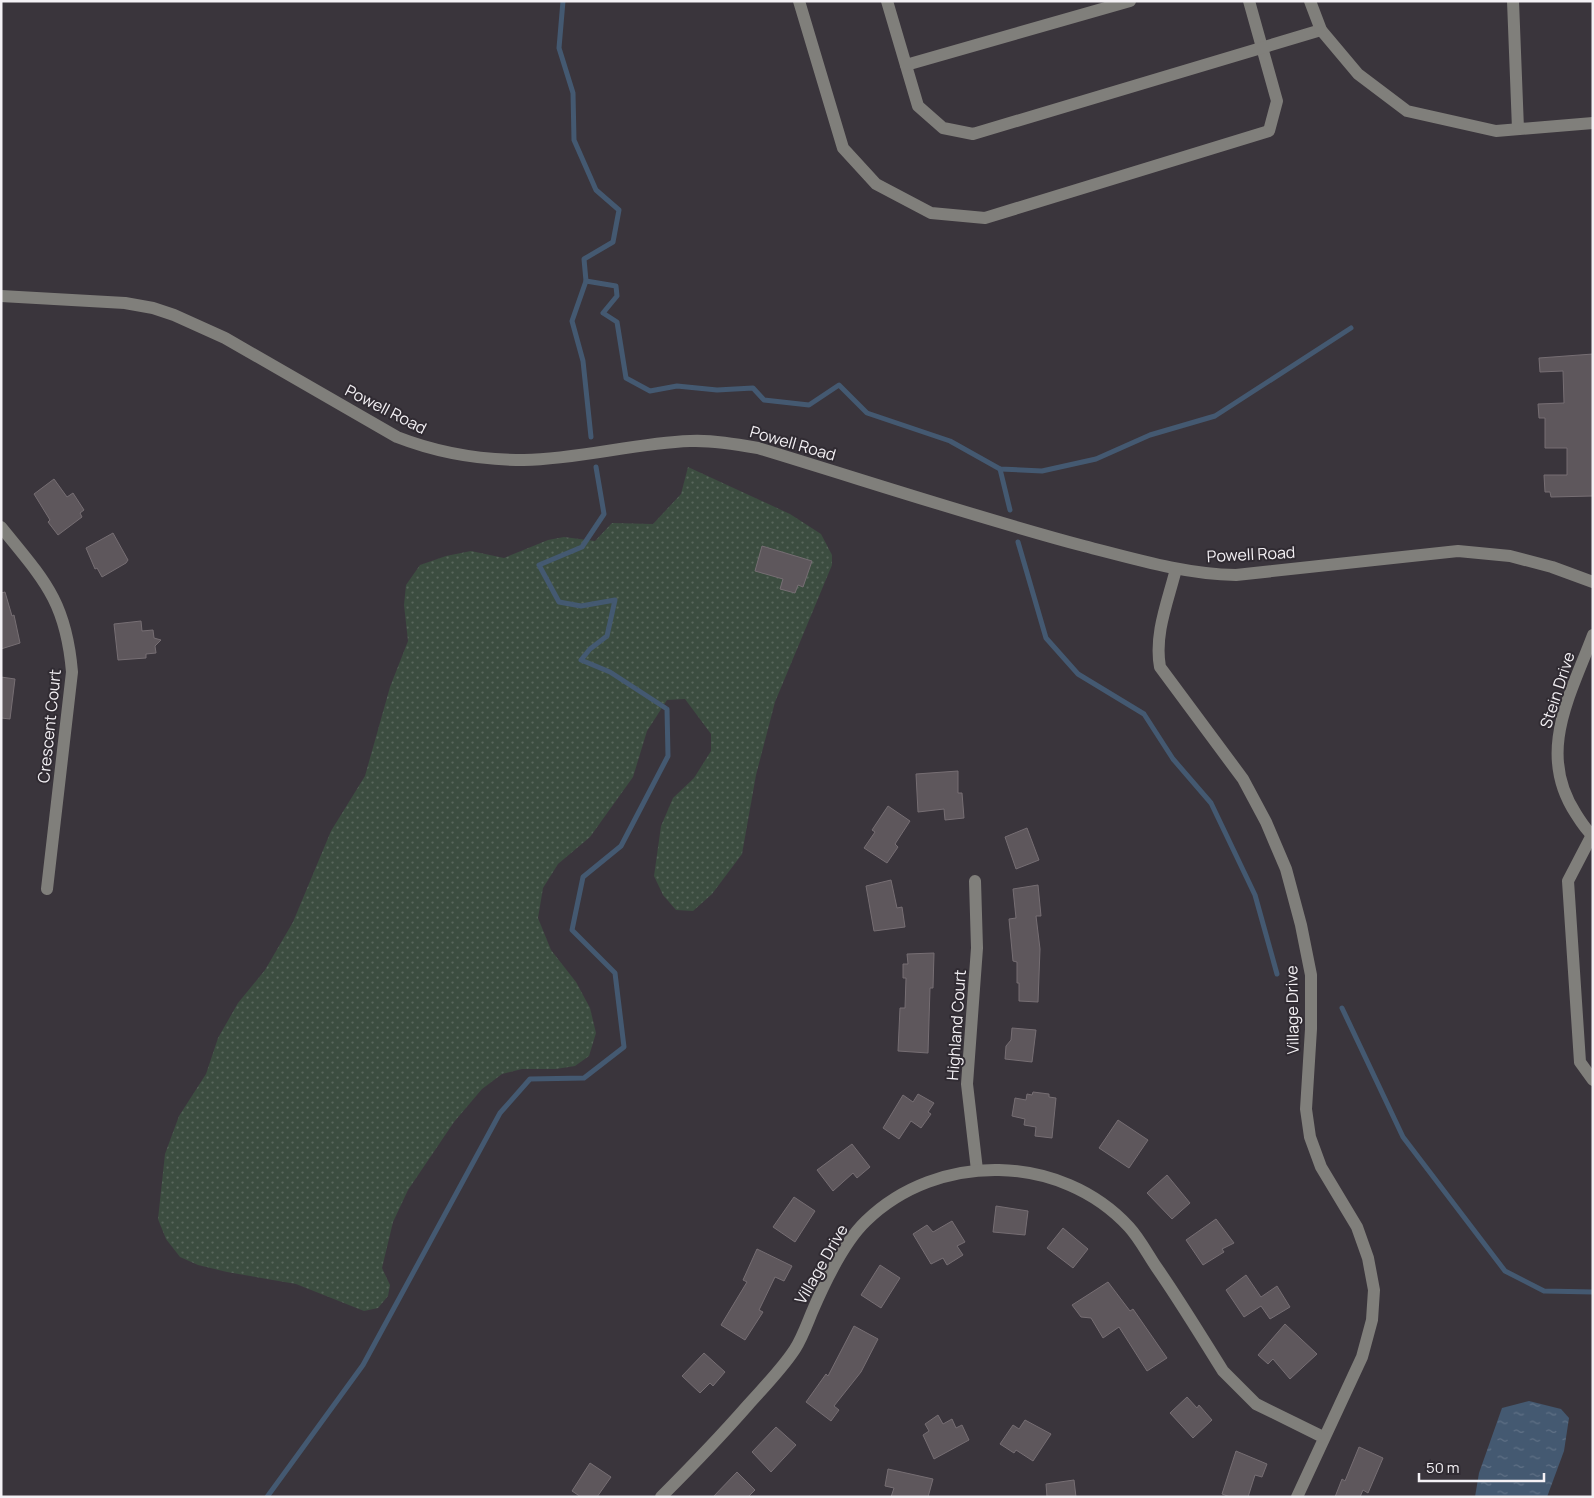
<svg xmlns="http://www.w3.org/2000/svg" width="1594" height="1498" font-family="Manrope,sans-serif">
  <defs>
    <pattern id="grass-dots" width="8" height="8" patternUnits="userSpaceOnUse" patternTransform="scale(1.25)"><rect width="8" height="8" fill="#3c4d40"/><path d="M2 2h.1M6 6h.1" fill="none" stroke="#59675c" stroke-width="1.8" stroke-linecap="round"/></pattern>
    <pattern id="water-ripples" width="26" height="14" patternUnits="userSpaceOnUse" patternTransform="scale(1.25)"><rect width="26" height="14" fill="#445971"/><path d="M2 4q2-2 4 0t4 0M15 11q2-2 4 0t4 0" fill="none" stroke="#607186"/></pattern>
  </defs>
  <rect width="100%" height="100%" fill="#3a353c"/>
  <polygon fill="url(#grass-dots)" points="688,467 790,514 821,534 832,555 832,565 775,702 756,775 742,854 712,894 693,911 676,910 663,895 654,876 661,826 673,798 694,778 711,751 711,734 685,699 667,700 647,731 633,777 590,837 558,864 543,888 538,918 551,950 576,982 590,1008 596,1033 589,1056 575,1066 556,1069 522,1069 502,1074 482,1089 454,1122 408,1190 393,1222 382,1268 390,1285 388,1296 378,1308 364,1311 296,1284 227,1272 198,1265 180,1257 166,1239 158,1219 165,1154 179,1116 206,1074 218,1038 238,1003 265,970 293,922 331,831 365,776 390,687 408,641 404,605 406,585 420,565 446,556 471,551 504,558 548,540 564,537 595,541 612,523 653,524 681,494"/>
  <polygon fill="url(#water-ripples)" points="1529,1401 1561,1409 1569,1418 1564,1451 1547,1497 1475,1497 1479,1473 1502,1408"/>
  <g fill="none" stroke-linecap="round" stroke-linejoin="round">
    <g stroke="#445971" stroke-width="5">
      <polyline points="563,1 559,48 573,93 574,140 596,190 619,210 613,242 584,259 586,281 572,321 583,361 591,437"/>
      <polyline points="586,281 616,286 617,296 603,313 617,322 626,378 650,391 677,386 717,390 753,388 764,400 809,405 839,385 867,413 950,441 1000,469 1042,471 1096,459 1150,435 1215,416 1351,328"/>
      <polyline points="1000,469 1010,510"/>
      <polyline points="1018,542 1046,638 1078,674 1144,714 1173,759 1211,803 1255,895 1277,974"/>
      <polyline points="1342,1008 1403,1137 1505,1271 1544,1291 1593,1292"/>
      <polyline points="267,1497 363,1365 500,1113 530,1079 584,1078 624,1047 615,973 572,930 583,877 621,846 668,756 667,709 610,672 581,660 590,649 607,636 615,600 581,606 559,602 539,565 582,547 604,514 596,467"/>
    </g>
  </g>
  <g fill="#5e575c" stroke="#766e73">
    <polygon points="1593,354 1593,496 1551,497 1550,492 1545,492 1544,475 1567,475 1567,448 1545,448 1545,418 1539,418 1538,404 1564,403 1563,371 1540,372 1539,358"/>
    <polygon points="54,479 67,497 73,493 84,510 80,513 82,517 58,535 48,522 50,520 34,494"/>
    <polygon points="113,533 128,560 126,563 102,577 97,568 95,569 86,548"/>
    <polygon points="762,546 812,561 803,587 798,585 795,593 780,589 783,579 755,571"/>
    <polygon points="5,592 12,616 14,615 20,643 1,649 1,593"/>
    <polygon points="141,621 142,631 153,630 154,638 161,640 155,646 156,653 146,654 146,658 118,660 114,624"/>
    <polygon points="1,677 15,679 10,719 1,718"/>
    <polygon points="958,771 958,793 962,793 964,818 945,820 944,809 918,812 916,774"/>
    <polygon points="888,806 910,821 895,844 898,847 887,863 864,848 875,832 872,830"/>
    <polygon points="1027,828 1039,860 1016,869 1005,837"/>
    <polygon points="891,880 897,908 902,907 905,927 874,931 866,886"/>
    <polygon points="1038,885 1041,916 1036,916 1040,949 1038,1002 1019,1001 1019,983 1017,983 1017,962 1013,961 1009,919 1016,918 1013,889"/>
    <polygon points="934,953 933,988 930,988 928,1053 898,1051 900,1008 905,1008 906,978 903,978 903,964 908,964 907,954"/>
    <polygon points="1012,1028 1036,1030 1032,1062 1005,1059 1006,1046 1011,1040"/>
    <polygon points="1033,1092 1049,1094 1049,1097 1056,1098 1052,1138 1035,1136 1036,1127 1024,1125 1025,1119 1012,1116 1015,1098 1026,1100 1027,1094 1032,1095"/>
    <polygon points="918,1094 934,1103 928,1112 931,1114 921,1128 911,1121 899,1139 883,1128 903,1095 913,1102"/>
    <polygon points="1118,1120 1148,1140 1129,1168 1099,1148"/>
    <polygon points="852,1144 870,1167 857,1178 853,1173 833,1191 817,1170"/>
    <polygon points="1167,1175 1190,1203 1172,1219 1147,1193"/>
    <polygon points="794,1197 815,1211 795,1242 773,1227"/>
    <polygon points="996,1206 1028,1211 1025,1235 993,1232"/>
    <polygon points="1216,1219 1234,1243 1222,1249 1224,1252 1203,1265 1186,1240"/>
    <polygon points="952,1221 965,1242 957,1246 963,1255 947,1265 943,1258 931,1264 913,1234 927,1225 933,1232"/>
    <polygon points="1063,1228 1088,1249 1073,1268 1047,1248"/>
    <polygon points="757,1249 792,1266 784,1281 775,1277 759,1310 763,1312 745,1340 721,1325 747,1282 743,1280"/>
    <polygon points="880,1265 900,1278 881,1308 861,1295"/>
    <polygon points="1246,1275 1261,1297 1277,1286 1290,1307 1270,1319 1261,1306 1244,1317 1226,1290"/>
    <polygon points="1108,1282 1130,1311 1133,1309 1167,1358 1147,1371 1119,1327 1103,1338 1091,1318 1081,1317 1072,1305"/>
    <polygon points="1285,1324 1317,1354 1290,1379 1273,1359 1268,1364 1258,1355"/>
    <polygon points="854,1326 878,1339 861,1372 834,1406 839,1410 831,1421 806,1402 826,1374 828,1376"/>
    <polygon points="704,1353 725,1372 713,1386 710,1383 700,1393 682,1376"/>
    <polygon points="1187,1397 1197,1408 1199,1405 1212,1420 1193,1438 1170,1413"/>
    <polygon points="938,1415 943,1424 952,1419 956,1428 962,1425 969,1440 934,1459 923,1435 929,1431 925,1424"/>
    <polygon points="1025,1420 1051,1434 1033,1461 1016,1450 1014,1453 1000,1444 1013,1425 1019,1429"/>
    <polygon points="776,1427 796,1445 771,1472 752,1452"/>
    <polygon points="1359,1447 1383,1458 1368,1493 1363,1490 1360,1497 1335,1497 1342,1479 1345,1481"/>
    <polygon points="1236,1451 1267,1464 1262,1477 1255,1475 1248,1497 1230,1497 1222,1494"/>
    <polygon points="590,1463 611,1477 597,1497 581,1497 572,1491"/>
    <polygon points="888,1469 933,1479 928,1497 891,1497 894,1488 885,1486"/>
    <polygon points="737,1472 755,1490 748,1497 713,1497"/>
    <polygon points="1074,1480 1076,1497 1047,1497 1046,1484"/>
  </g>
  <g fill="none" stroke-linecap="round" stroke-linejoin="round">
    <g stroke="#807f7b" stroke-width="12">
      <polyline points="799,1 843,148 876,184 931,213 985,218 1269,131 1277,101 1249,1"/>
      <polyline points="887,1 918,106 943,128 973,134 1321,30"/>
      <polyline points="1310,1 1321,30 1358,74 1407,111 1496,131 1593,123"/>
      <polyline points="1513,1 1518,129"/>
      <polyline points="906,65 1130,1"/>
      <path d="M 1,296 L 125,303 L 153,308 L 174,315 L 225,338 L 397,437 C 438,453 480,460 524,460 C 580,459 635,443 690,441 C 713,440 736,444 758,448 C 867,481 975,517 1084,546 C 1135,559 1184,574 1236,575 L 1458,551 L 1510,556 L 1552,567 L 1593,582"/>
      <path d="M 1,527 C 44,580 66,601 72,672 L 47,889"/>
      <path d="M 1176,569 C 1168,601 1154,634 1160,667 L 1243,779 L 1266,822 L 1286,869 L 1301,925 L 1311,975 L 1311,1029 L 1306,1109 L 1310,1137 L 1321,1167 L 1357,1227 L 1368,1258 L 1374,1290 L 1372,1320 L 1362,1357 L 1297,1497"/>
      <path d="M 1593,635 C 1570,696 1536,753 1576,814 C 1581,822 1586,830 1593,836"/>
      <polyline points="1593,833 1568,881 1580,1062 1593,1080"/>
      <polyline points="975,881 977,948 967,1084 977,1170"/>
      <path d="M 661,1497 C 691,1467 720,1437 748,1405 C 764,1387 782,1369 795,1349 C 802,1338 807,1324 812,1312 C 824,1284 844,1242 866,1221 C 938,1151 1061,1153 1129,1227 C 1140,1239 1148,1255 1157,1268 C 1180,1301 1201,1336 1223,1371 L 1256,1404 L 1323,1437"/>
    </g>
  </g>
  <g text-anchor="middle" stroke-width="4" stroke-linejoin="round" paint-order="stroke">
    <g font-size="16" fill="#f4f1f5" stroke="#302b32">
      <text transform="translate(386 409) rotate(27)" y="6">Powell Road</text>
      <text transform="translate(793 443) rotate(16)" y="6">Powell Road</text>
      <text transform="translate(1251 554) rotate(-3)" y="6">Powell Road</text>
      <text transform="translate(1557 690) rotate(-72)" y="6">Stein Drive</text>
      <text transform="translate(49 726) rotate(-84)" y="6">Crescent Court</text>
      <text transform="translate(1292 1010) rotate(-91)" y="6">Village Drive</text>
      <text transform="translate(956 1025) rotate(-86)" y="6">Highland Court</text>
      <text transform="translate(821 1264) rotate(-60)" y="6">Village Drive</text>
    </g>
  </g>
  <rect width="1594" height="1498" fill="none" stroke="#f4f1f5" stroke-width="5"/>
  <path d="M1419 1473v8h125v-8" fill="none" stroke="#f4f1f5" stroke-width="2.5"/>
  <text x="1426" y="1473" font-size="15" fill="#f4f1f5" stroke="#302b32" stroke-width="4" paint-order="stroke">50 m</text>
</svg>
